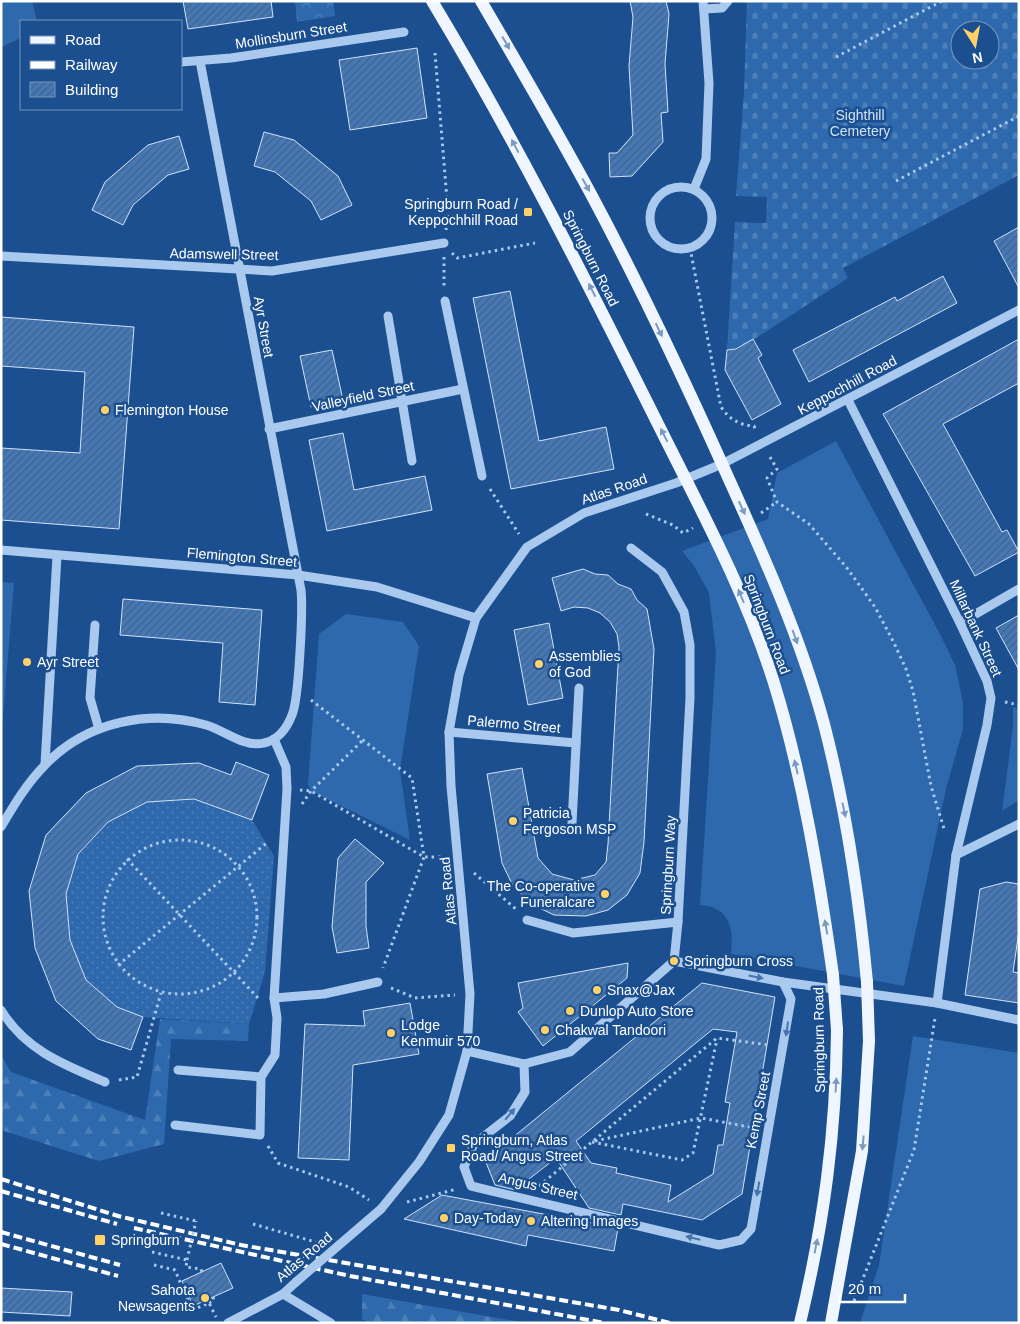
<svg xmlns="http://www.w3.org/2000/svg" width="1020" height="1324" font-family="Arial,sans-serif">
  <defs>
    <pattern id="forest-firs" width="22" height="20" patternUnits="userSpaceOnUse" patternTransform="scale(1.25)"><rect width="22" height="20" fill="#2e69ad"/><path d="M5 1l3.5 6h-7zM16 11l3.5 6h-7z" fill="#4d80b9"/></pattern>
    <pattern id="cemetery-stones" width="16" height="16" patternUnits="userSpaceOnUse" patternTransform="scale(1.25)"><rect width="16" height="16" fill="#2e69ad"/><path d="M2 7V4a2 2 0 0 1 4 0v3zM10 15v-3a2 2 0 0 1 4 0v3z" fill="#4d80b9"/></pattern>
    <pattern id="park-crowns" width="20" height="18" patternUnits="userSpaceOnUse" patternTransform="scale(1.25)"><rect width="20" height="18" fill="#2e69ad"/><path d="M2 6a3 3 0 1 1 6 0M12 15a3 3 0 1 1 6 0" fill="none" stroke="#4d80b9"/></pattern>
    <pattern id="garden-dots" width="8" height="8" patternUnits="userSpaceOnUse" patternTransform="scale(1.25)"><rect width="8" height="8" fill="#2e69ad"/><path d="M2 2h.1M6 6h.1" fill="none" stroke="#4d80b9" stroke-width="1.8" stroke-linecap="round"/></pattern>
    <pattern id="building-hatch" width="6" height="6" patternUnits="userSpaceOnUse" patternTransform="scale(1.25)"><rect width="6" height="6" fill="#4478b7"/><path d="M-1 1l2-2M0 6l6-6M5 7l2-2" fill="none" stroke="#486282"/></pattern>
  </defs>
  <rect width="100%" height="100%" fill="#1b4f8f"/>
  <g fill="#2e69ad">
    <polygon points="1,1 32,1 37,21 21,21 21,38 1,47"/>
    <path d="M 836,441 L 941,636 L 955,665 L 959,683 L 963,703 L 963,729 L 946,789 L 904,986 L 731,954 C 734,929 730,907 700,905 L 716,653 L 709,593 L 694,566 L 682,551 L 768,519 L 777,473 Z"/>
    <polygon points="1,582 14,583 1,740"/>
    <polygon points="346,614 403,622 419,646 400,770 410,840 311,791 308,784 319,634"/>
    <polygon points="1013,707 1019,709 1019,800 1002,811 1013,727"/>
    <polygon points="913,1036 1019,1053 1019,1323 860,1323 879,1265"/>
  </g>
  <g fill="url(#forest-firs)">
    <polygon points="160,1019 249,1024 248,1041 171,1039 164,1144 99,1161 1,1130 1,1055 11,1072 145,1120"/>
    <polygon points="362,1294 526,1323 369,1323 362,1319"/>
  </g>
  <path fill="url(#cemetery-stones)" fill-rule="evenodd" d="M 747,1 L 1019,1 L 1019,175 L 843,268 L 848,278 L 750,342 L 736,349 L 727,350 L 735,222 L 766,223 L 767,197 L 736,196 L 744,91 ZM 960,30 L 990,30 L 990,60 L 960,60 Z"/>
  <polygon fill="url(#park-crowns)" points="295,1 333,1 335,16 297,22"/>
  <polygon fill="url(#garden-dots)" points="194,799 252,820 274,856 265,972 249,1024 143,1017 117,1007 86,980 70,940 66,894 78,854 108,822 147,802"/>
  <g fill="url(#building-hatch)" stroke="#cfe3fa" fill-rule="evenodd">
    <polygon points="183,1 271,1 273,17 188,29"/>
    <polygon points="630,1 666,1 669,14 665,64 668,112 661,113 663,142 632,176 610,177 609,153 617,153 633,135 629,66 633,17"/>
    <polygon points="417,48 427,118 350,130 339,60"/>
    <polygon points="264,132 294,140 338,176 352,205 321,220 311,201 275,172 254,166"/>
    <polygon points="179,136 189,169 168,175 133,205 123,225 92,210 105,182 148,145"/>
    <polygon points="1019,227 1019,288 994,241"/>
    <polygon points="943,276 957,303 809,382 793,350 895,297 897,301"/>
    <polygon points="510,291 539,441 606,427 614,469 511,489 473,298"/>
    <polygon points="1,317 134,327 119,529 1,520 1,448 80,453 85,372 1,366"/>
    <polygon points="753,339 762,355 758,358 781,404 752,420 725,370 727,350 736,349"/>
    <polygon points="1019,339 1019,383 943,424 1002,532 1007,530 1019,552 975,576 883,414"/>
    <polygon points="332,350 343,400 311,407 300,356"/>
    <polygon points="343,433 354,490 425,476 432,510 327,531 309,440"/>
    <polygon points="583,569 595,574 608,575 618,584 631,589 637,600 647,609 654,649 644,842 640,873 627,895 608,910 586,916 554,915 531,904 512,884 502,863 487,774 522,768 538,858 552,874 574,880 595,875 606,862 608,844 619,647 617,634 610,622 600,613 588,608 574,607 561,611 552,578"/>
    <polygon points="123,599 262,610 255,705 219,702 223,643 120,635"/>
    <polygon points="1019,615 1019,670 996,628"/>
    <polygon points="549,623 563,698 528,705 514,630"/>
    <polygon points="236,762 269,775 252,820 194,799 147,802 108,822 78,854 66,894 70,940 86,980 117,1007 143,1017 131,1050 98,1039 56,1001 35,948 29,891 46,835 86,793 137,766 199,763 231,775"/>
    <polygon points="355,839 384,863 366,882 366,926 369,948 337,953 332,927 338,858"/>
    <polygon points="1006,882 1019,884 1019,931 1013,972 1019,973 1019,1003 965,995 980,889"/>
    <polygon points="628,963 627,978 543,1046 518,1012 523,1008 518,983"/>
    <path d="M 702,983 L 775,997 L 742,1194 L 702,1220 L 623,1204 L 621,1215 L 589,1208 L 556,1158 L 515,1190 L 495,1185 L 485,1160 ZM 713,1029 L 737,1032 L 725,1102 L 730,1103 L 723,1145 L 718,1145 L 713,1174 L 668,1202 L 671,1185 L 616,1173 L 617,1168 L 591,1163 L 576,1141 Z"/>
    <polygon points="410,1003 419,1054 353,1065 349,1160 298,1158 305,1024 365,1026 363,1011"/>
    <polygon points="442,1195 618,1228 614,1251 528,1235 526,1246 404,1219"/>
    <polygon points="221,1263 233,1288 193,1306 182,1281"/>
    <polygon points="1,1288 72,1292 70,1316 1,1312"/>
  </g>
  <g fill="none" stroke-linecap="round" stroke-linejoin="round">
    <g stroke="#a9c9ee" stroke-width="3" stroke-dasharray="2.5 4" stroke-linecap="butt">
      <polyline points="435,53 448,212 446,230"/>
      <polyline points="836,57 942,1"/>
      <polyline points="896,181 1019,116"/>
      <path d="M 690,248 L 721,407 C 729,419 739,425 754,426 L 756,431"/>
      <polyline points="452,253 457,258 535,243"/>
      <polyline points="444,257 444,288"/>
      <polyline points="770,457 777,469 767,478 777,502 809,524 847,568 875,607 894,643 906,669 913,691 931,786 945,832"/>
      <polyline points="490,489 519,534"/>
      <polyline points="761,513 777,502"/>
      <polyline points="646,514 673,525 683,533 693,528"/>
      <polyline points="311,700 412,778 424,857 383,968"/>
      <polyline points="1005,702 1019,705"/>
      <polyline points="300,790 311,791 424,857 444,857"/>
      <polyline points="302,804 311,791 363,740"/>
      <circle cx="180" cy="917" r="77"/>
      <polyline points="127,859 259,999"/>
      <polyline points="474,873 517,910"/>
      <polyline points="118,965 268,842"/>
      <polyline points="391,988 415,998 455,995"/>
      <polyline points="119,1080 137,1077 161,993"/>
      <polyline points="595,1141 701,1118 755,1128"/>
      <polyline points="592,1142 682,1160 693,1153 717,1039"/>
      <polyline points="268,1146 278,1163 349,1187 369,1200"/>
      <polyline points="539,1186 717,1038 769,1045"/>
      <polyline points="407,1202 457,1189"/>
      <polyline points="161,1213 196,1221"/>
      <polyline points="253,1224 319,1243"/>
      <polyline points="152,1252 187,1260 186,1267 201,1269 202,1272"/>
      <polyline points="154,1265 175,1270 192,1310 209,1303 216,1317"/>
      <polyline points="854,1301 914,1150 935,1018"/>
      <polyline points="209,1303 214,1300 213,1297"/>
    </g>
    <g stroke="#a9c9ee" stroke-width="9">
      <polyline points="704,9 722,8 728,1"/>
      <polyline points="181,62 231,58 404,32"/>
      <circle cx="681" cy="218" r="31"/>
      <polyline points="694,189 706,159 709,83 703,1"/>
      <polyline points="1,256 272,271 444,243"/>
      <polyline points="445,301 482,476"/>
      <polyline points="388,316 412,461"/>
      <polyline points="848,400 960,623 987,681 991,698 987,725 956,855 937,1003"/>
      <polyline points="269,429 463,389"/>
      <polyline points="1,550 298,575 377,587 476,618"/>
      <polyline points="960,623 1019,589"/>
      <polyline points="95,625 90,698 99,729"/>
      <polyline points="449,732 576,743"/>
      <polyline points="45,764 57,556"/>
      <polyline points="572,823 579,688"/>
      <path d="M 1,827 C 14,805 27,783 45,765 C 87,721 150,709 206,725 C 224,730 244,748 264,743 C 278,740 287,728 292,715 C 299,699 303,610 301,590 L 200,61"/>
      <polyline points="956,855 1019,824"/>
      <polyline points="527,920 573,933 678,922"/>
      <polyline points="674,961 783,982 937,1003 1019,1020"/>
      <polyline points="274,998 324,994 378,982"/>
      <path d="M 1,1010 C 25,1050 64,1065 105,1082"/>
      <polyline points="467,1051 524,1064 570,1052 674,961 678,922 690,698 690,645 684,612 662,572 631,548"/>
      <polyline points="524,1064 525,1092 510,1116 474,1144 464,1167 471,1186 719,1245 741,1240 751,1229 791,999 783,982"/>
      <polyline points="178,1070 261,1077"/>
      <polyline points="175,1125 260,1135 261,1077 275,1055 277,1018 274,998 287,789 286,767 274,739"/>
      <polyline points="381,1209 419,1162 449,1115 467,1051 470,994 451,786 449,732 459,675 476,618 527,547 584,513 676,483 722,464 1019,310"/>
      <polyline points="283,1294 331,1323"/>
      <polyline points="228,1323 283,1294 296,1282"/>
    </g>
    <g stroke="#f0f6ff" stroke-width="12">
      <path d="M 432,1 C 512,134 582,272 651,410 C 695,499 744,587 774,683 C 803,777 819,877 833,975"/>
      <path d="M 481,1 C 519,66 557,131 592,196 C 639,284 682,375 723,466 C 761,550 800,635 824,724 C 846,809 859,895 867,982"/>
      <path d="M 800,1323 C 824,1223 836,1133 837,1030"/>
      <polyline points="831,1323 862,1151 869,1041"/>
    </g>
    <g stroke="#fff" stroke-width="4" stroke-dasharray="9 4" stroke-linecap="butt">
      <polyline points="1,1179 118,1216 241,1245 619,1310 670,1323"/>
      <polyline points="1,1191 117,1224"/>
      <polyline points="134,1228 350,1276 605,1323"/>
      <polyline points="1,1232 120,1265"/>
      <polyline points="1,1244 118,1276"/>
    </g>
    <polyline stroke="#a9c9ee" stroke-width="3" stroke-dasharray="2.5 4" stroke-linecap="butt" points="187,1260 196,1221"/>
    <polyline stroke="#a9c9ee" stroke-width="9" points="296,1282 381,1209"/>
    <g stroke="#f0f6ff" stroke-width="12">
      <polyline points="833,975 837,1030"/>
      <polyline points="867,982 869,1041"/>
    </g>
  </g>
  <defs><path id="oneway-solid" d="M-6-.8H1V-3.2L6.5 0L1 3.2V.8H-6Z" transform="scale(1.25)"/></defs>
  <g fill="#7b9ac1">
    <use href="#oneway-solid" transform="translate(506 43) rotate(60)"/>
    <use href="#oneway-solid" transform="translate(515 146) rotate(-118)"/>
    <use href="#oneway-solid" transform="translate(586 185) rotate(61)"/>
    <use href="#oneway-solid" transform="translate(592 290) rotate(-117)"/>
    <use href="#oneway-solid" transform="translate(659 330) rotate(64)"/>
    <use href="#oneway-solid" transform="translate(664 435) rotate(-117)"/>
    <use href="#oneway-solid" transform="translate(742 508) rotate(65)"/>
    <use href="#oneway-solid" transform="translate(741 596) rotate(-113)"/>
    <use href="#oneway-solid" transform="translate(795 637) rotate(70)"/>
    <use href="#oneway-solid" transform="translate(796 767) rotate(-103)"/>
    <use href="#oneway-solid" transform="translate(844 810) rotate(78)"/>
    <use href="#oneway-solid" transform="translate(826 927) rotate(-100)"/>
    <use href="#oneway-solid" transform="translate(836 1085) rotate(-87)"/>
    <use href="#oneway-solid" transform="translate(863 1143) rotate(95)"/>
    <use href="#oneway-solid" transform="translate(816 1246) rotate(-79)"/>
  </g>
  <g fill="#4674ac">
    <use href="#oneway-solid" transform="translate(756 977) rotate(11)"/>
    <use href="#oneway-solid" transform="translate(787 1029) rotate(98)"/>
    <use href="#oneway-solid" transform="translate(510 1114) rotate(-50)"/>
    <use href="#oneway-solid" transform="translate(758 1189) rotate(100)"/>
    <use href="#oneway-solid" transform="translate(693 1238) rotate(-166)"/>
  </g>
  <g fill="#ffd166" stroke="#1b4f8f" stroke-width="2">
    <rect x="523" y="207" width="10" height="10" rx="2.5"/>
    <circle cx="105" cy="410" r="5"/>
    <circle cx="27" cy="662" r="5"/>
    <circle cx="539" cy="664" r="5"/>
    <circle cx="513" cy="821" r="5"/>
    <circle cx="605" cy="894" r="5"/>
    <circle cx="674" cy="961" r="5"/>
    <circle cx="597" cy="990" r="5"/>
    <circle cx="570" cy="1011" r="5"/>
    <circle cx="545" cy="1030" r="5"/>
    <circle cx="391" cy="1033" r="5"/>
    <rect x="446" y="1143" width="10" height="10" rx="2.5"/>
    <circle cx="444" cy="1218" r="5"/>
    <circle cx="531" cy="1221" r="5"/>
    <rect x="94" y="1234" width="12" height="12" rx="2.5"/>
    <circle cx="205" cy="1298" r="5"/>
  </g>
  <g text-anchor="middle" stroke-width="5" stroke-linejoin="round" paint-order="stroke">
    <g font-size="14" fill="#fff" stroke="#1b4f8f">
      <text transform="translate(291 35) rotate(-9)" y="5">Mollinsburn Street</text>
      <text transform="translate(224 254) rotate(1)" y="5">Adamswell Street</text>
      <text transform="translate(591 258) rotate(63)" y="5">Springburn Road</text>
      <text transform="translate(264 327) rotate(80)" y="5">Ayr Street</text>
      <text transform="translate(847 385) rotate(-28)" y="5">Keppochhill Road</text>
      <text transform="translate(363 396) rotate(-12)" y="5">Valleyfield Street</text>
      <text transform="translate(614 489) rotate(-19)" y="5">Atlas Road</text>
      <text transform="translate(242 557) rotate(5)" y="5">Flemington Street</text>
      <text transform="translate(767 624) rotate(69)" y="5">Springburn Road</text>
      <text transform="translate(976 628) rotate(65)" y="5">Millarbank Street</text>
      <text transform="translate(514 724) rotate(5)" y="5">Palermo Street</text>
      <text transform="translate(668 865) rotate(-87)" y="5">Springburn Way</text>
      <text transform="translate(448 891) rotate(-96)" y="5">Atlas Road</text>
      <text transform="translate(819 1040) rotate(-91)" y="5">Springburn Road</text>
      <text transform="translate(758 1110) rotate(-79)" y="5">Kemp Street</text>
      <text transform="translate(538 1186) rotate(13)" y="5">Angus Street</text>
      <text transform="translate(304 1257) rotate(-40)" y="5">Atlas Road</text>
    </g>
    <g font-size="14" fill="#cfe3fa" stroke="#1b4f8f">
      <text x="860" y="120">Sighthill<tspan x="860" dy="16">Cemetery</tspan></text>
    </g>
    <g font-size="14" fill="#fff" stroke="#1b4f8f" text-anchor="start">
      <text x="518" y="209" text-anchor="end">Springburn Road /<tspan x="518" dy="16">Keppochhill Road</tspan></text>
      <text x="115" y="415">Flemington House</text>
      <text x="549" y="661">Assemblies<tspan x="549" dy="16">of God</tspan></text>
      <text x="37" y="667">Ayr Street</text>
      <text x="523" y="818">Patricia<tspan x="523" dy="16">Fergoson MSP</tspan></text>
      <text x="595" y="891" text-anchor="end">The Co-operative<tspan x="595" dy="16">Funeralcare</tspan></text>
      <text x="684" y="966">Springburn Cross</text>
      <text x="607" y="995">Snax@Jax</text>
      <text x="580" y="1016">Dunlop Auto Store</text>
      <text x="401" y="1030">Lodge<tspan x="401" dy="16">Kenmuir 570</tspan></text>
      <text x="555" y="1035">Chakwal Tandoori</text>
      <text x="461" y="1145">Springburn, Atlas<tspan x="461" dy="16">Road/ Angus Street</tspan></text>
      <text x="454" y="1223">Day-Today</text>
      <text x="541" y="1226">Altering Images</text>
      <text x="111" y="1245">Springburn</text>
      <text x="195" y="1295" text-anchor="end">Sahota<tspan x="195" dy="16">Newsagents</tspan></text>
    </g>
  </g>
  <rect width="1020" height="1324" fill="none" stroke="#ffffff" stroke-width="5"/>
  <rect x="20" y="20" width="162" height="90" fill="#1b4f8f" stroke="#7695bc"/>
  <rect x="30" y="36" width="25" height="8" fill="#f0f6ff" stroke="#7695bc"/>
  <text x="65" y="45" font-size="15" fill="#ffffff">Road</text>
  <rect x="30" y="61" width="25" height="8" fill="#ffffff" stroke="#7695bc"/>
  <text x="65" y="70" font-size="15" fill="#ffffff">Railway</text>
  <rect x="30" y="82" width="25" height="15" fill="url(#building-hatch)" stroke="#7695bc"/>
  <text x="65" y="95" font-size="15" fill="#ffffff">Building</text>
  <g transform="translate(975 45) rotate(169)"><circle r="24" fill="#1b4f8f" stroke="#7695bc"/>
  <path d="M0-4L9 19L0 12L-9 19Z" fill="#ffd166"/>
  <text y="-8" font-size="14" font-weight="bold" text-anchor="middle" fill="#ffffff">N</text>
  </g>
  <path d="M840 1294v8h65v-8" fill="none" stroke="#ffffff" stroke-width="2.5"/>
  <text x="848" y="1294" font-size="15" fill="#ffffff" stroke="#1b4f8f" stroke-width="4" paint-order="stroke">20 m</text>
</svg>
